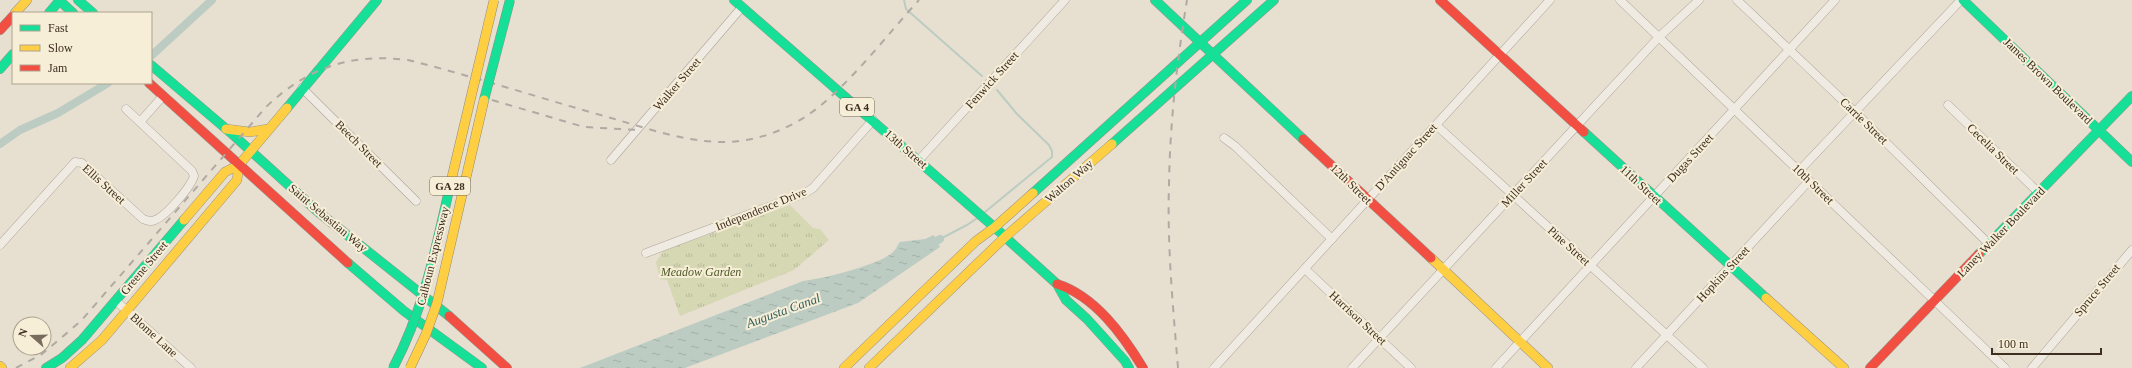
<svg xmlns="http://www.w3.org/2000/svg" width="2132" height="368" font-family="'Times New Roman',serif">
  <defs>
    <pattern id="grass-tufts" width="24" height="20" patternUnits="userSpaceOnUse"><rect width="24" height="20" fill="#d6d7b3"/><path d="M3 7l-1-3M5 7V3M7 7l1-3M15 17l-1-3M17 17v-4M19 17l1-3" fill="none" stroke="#b9b99a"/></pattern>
    <pattern id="water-ripples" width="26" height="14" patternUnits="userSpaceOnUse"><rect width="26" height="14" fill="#bcccc2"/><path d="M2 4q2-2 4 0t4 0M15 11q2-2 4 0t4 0" fill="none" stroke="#a2b0a6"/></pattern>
  </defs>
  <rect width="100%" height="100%" fill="#e7e0d1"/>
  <polygon fill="url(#grass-tufts)" points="790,205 813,228 820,229 829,240 794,270 680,316 667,280 660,279 656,262 663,251"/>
  <path fill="url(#water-ripples)" d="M 934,235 L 940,247 L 858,303 L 685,368 L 580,368 L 803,281 C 821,279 880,265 893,252 C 896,250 897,245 900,242 L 925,239 Z"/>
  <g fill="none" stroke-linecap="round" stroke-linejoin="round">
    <g stroke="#bcccc2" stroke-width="2">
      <polyline points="904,0 906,9 982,76"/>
      <polyline points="985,212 1052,157 1052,151 1049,145 1017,114 997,90"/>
      <polyline points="940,239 967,225 979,217"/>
    </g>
    <g stroke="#bcccc2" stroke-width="8">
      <polyline points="151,56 212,0"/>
      <polyline points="0,144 20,130 58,113 108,83"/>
      <polyline points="928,246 940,239"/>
    </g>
    <defs>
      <g id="street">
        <polyline points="1620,0 2005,368"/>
        <polyline points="1737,0 1855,112 1989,244"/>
        <polyline points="302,88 416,201"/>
        <polyline points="1948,105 2039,193"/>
        <polyline points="140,122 163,96"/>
        <polyline points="1436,125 1703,368"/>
        <polyline points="1224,138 1235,146 1332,239"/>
        <polyline points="611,160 742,7"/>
        <polyline points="919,160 1065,0"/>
        <polyline points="1799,171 1961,0"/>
        <path d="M 0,245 L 75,162 L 82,163 L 85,166 L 143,219 C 148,221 151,222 155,220 C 166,216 191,187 194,176 L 192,171 L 126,109"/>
        <polyline points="646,253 805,193 813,188 873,120"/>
        <polyline points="1305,269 1411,368"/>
        <polyline points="116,301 191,368"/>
        <polyline points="1214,368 1550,0"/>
        <polyline points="1352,368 1659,37 1699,0"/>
        <polyline points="1496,368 1835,0"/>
        <polyline points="1636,368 1809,181"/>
        <polyline points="2032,368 2132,250"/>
      </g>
      <g id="fast">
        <polyline points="59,0 73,13"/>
        <polyline points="78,0 93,13"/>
        <polyline points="734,0 1001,233"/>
        <polyline points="1155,0 1303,139"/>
        <polyline points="1963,0 2132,162"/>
        <polyline points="49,13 60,0"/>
        <polyline points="151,65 231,133 317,211 449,316"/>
        <polyline points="0,69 13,54"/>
        <polyline points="287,108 377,0"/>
        <polyline points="1584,132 1766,298"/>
        <polyline points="1112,144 1274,0"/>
        <polyline points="1033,193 1247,0"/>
        <polyline points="1005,237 1057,284 1066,300 1087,319 1125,361 1129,368"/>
        <polyline points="1979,254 2132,96"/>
        <polyline points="348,263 404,311 482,368"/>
        <polyline points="46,368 62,358 82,340 184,220"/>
      </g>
      <g id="slow">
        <polyline points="15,13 27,0"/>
        <polyline points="226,129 250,132 268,129"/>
        <polyline points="184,220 225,172 239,165 287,108"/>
        <polyline points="1431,258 1548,368"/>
        <polyline points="1766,298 1844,368"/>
        <polyline points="0,366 2,368"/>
        <polyline points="70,368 102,340 237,180 239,165"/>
        <polyline points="844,368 976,241 995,227 1033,193"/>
        <polyline points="869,368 1005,237 1112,144"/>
      </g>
      <g id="jam">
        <polyline points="1440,0 1584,132"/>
        <polyline points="0,30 13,16"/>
        <polyline points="149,83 348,263"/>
        <polyline points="1303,139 1431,258"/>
        <path d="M 1057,284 C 1095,296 1123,335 1143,368"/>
        <polyline points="449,316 507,368"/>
        <polyline points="1870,368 1979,254"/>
      </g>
    </defs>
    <use href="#street" stroke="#ada599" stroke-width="9"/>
    <use href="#fast" stroke="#9c958a" stroke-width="10"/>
    <use href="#slow" stroke="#9c958a" stroke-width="10"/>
    <use href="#jam" stroke="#9c958a" stroke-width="10"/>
    <use href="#street" stroke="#efebe3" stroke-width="8"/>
    <use href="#fast" stroke="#16e098" stroke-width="9"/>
    <use href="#slow" stroke="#ffcf43" stroke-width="9"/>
    <use href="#jam" stroke="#f24e42" stroke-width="9"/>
    <g stroke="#afaaa2" stroke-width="2" stroke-dasharray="7 7" stroke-linecap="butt">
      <polyline points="492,100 584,127 639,130"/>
      <path d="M 16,368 L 42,354 L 81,321 L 266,107 C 308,67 351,53 408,60 C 476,77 543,99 611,118 C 646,128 682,141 720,142 C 750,143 783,132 808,115 C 847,88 886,36 919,0"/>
      <path d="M 1178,368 C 1173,307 1167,245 1169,184 C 1170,122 1177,61 1187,0"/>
    </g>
    <defs>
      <g id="fast-bridge">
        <polyline points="484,100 510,0"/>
        <path d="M 393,368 C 425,308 437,242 452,177"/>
      </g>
      <g id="slow-bridge">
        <polyline points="452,177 494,0"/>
        <polyline points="410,368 426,334 437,303 484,100"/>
      </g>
    </defs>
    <use href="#fast-bridge" stroke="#928b80" stroke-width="10" stroke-linecap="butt"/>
    <use href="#slow-bridge" stroke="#928b80" stroke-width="10" stroke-linecap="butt"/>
    <use href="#fast-bridge" stroke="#16e098" stroke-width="9"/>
    <use href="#slow-bridge" stroke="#ffcf43" stroke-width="9"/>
  </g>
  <g text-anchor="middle" stroke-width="4" stroke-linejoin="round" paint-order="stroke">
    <g fill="#f7eed8" stroke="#756857" stroke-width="1">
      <rect x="840" y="98" width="34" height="18" rx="3"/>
      <rect x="430" y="177" width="40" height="18" rx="3"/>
    </g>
    <g font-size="11" font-weight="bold" fill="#3d2e20">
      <text x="857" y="111">GA 4</text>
      <text x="450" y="190">GA 28</text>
    </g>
    <g font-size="12" fill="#3d2e20" stroke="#f7eed8">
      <text transform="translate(992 80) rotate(-48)" y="4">Fenwick Street</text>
      <text transform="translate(2048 81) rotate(44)" y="4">James Brown Boulevard</text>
      <text transform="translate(677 84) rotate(-49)" y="4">Walker Street</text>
      <text transform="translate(1864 121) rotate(44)" y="4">Carrie Street</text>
      <text transform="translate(359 144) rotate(45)" y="4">Beech Street</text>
      <text transform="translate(906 149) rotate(41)" y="4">13th Street</text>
      <text transform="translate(1993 149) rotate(44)" y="4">Cecelia Street</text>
      <text transform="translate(1406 157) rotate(-48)" y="4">D'Antignac Street</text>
      <text transform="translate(1690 158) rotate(-47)" y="4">Dugas Street</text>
      <text transform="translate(1069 181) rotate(-41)" y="4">Walton Way</text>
      <text transform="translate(1524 183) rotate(-47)" y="4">Miller Street</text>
      <text transform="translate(104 184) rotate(42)" y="4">Ellis Street</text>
      <text transform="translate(1351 184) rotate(44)" y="4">12th Street</text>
      <text transform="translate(1813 184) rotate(44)" y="4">10th Street</text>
      <text transform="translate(1641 185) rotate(43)" y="4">11th Street</text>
      <text transform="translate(761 209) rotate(-22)" y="4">Independence Drive</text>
      <text transform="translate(328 218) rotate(40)" y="4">Saint Sebastian Way</text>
      <text transform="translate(2001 232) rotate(-46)" y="4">Laney Walker Boulevard</text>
      <text transform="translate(1569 246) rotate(42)" y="4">Pine Street</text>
      <text transform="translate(433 256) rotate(-76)" y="4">Calhoun Expressway</text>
      <text transform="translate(144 268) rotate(-50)" y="4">Greene Street</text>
      <text transform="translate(1723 274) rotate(-47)" y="4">Hopkins Street</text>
      <text transform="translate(2097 290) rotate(-50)" y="4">Spruce Street</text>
      <text transform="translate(1358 318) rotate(43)" y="4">Harrison Street</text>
      <text transform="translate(154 335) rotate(42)" y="4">Blome Lane</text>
    </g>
    <g font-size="12" font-style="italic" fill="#4d5a26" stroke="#f7eed8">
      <text x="701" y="276">Meadow Garden</text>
    </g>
    <g font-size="13" font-style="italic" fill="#2f5d5a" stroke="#f7eed8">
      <text transform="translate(783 310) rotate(-20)" y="5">Augusta Canal</text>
    </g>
  </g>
  <rect x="12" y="12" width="140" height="72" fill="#f7eed8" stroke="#ada18e"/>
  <rect x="20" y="25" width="20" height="6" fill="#16e098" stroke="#ada18e"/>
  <text x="48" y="32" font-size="12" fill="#3d2e20">Fast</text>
  <rect x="20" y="45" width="20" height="6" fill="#ffcf43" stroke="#ada18e"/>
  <text x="48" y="52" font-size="12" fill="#3d2e20">Slow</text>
  <rect x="20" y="65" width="20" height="6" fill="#f24e42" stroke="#ada18e"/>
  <text x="48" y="72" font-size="12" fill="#3d2e20">Jam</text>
  <g transform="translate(32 336) rotate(290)"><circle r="19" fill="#f7eed8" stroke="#ada18e"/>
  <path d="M0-3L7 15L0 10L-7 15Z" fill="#786c5e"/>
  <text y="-6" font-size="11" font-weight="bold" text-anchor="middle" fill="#3d2e20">N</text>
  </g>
  <path d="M1992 348v6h109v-6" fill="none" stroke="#3d2e20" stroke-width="2"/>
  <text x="1998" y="348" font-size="12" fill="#3d2e20" stroke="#f7eed8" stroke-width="3" paint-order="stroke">100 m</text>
</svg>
